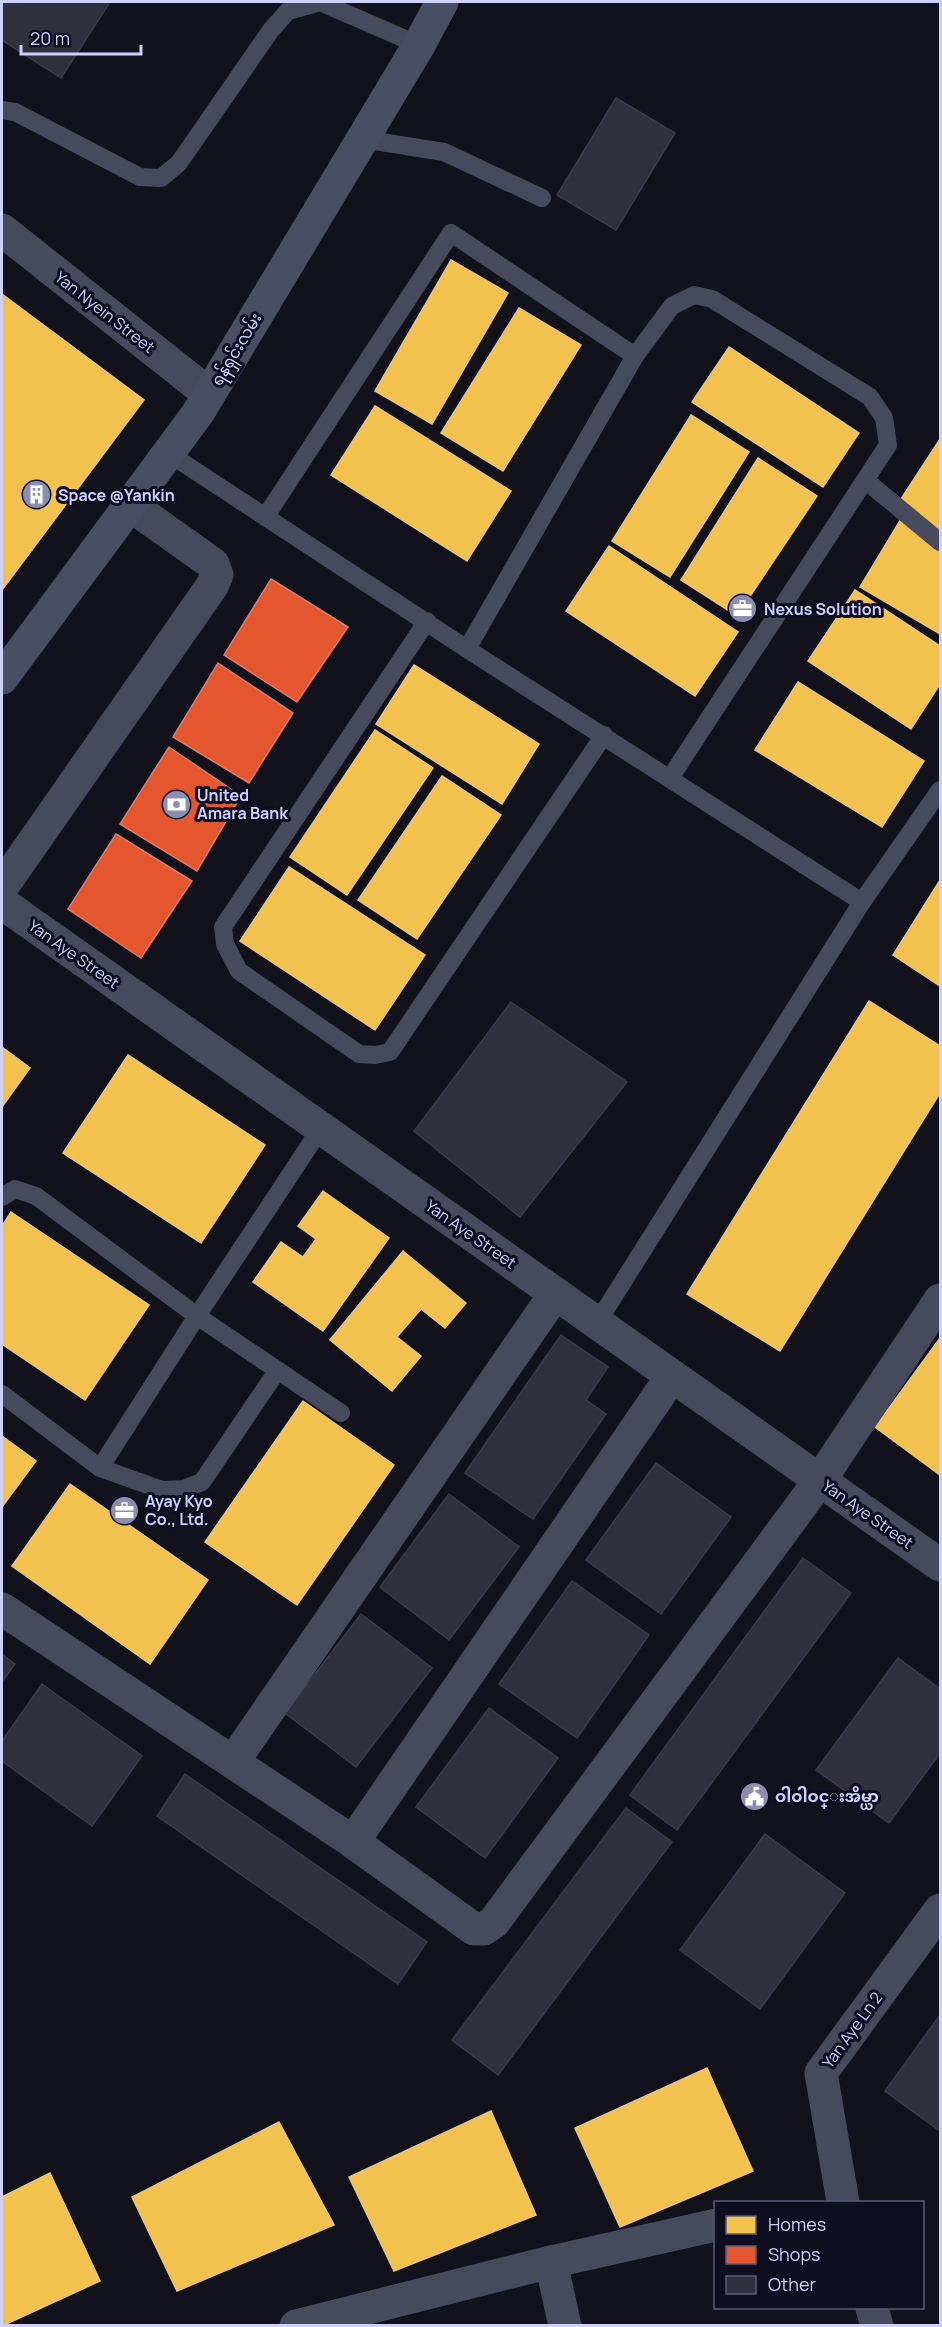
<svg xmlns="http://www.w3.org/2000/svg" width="942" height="2327" font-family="Manrope,'Noto Sans Myanmar',sans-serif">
  <rect width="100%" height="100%" fill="#12121c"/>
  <g fill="#f2c14e" stroke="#e8c682" stroke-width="1.5">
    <polygon points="451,260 508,293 432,424 375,391"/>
    <polygon points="2,294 144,400 2,590"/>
    <polygon points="519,308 581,345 503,471 441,433"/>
    <polygon points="729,347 859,433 823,487 692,402"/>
    <polygon points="375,406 511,491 467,561 331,475"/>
    <polygon points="691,415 749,452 670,577 612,541"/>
    <polygon points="940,439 940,530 899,502"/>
    <polygon points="758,458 817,496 737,616 681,580"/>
    <polygon points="901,519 940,543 940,634 860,587"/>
    <polygon points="609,546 738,632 695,696 566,611"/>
    <polygon points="855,590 940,646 940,684 911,729 808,661"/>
    <polygon points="414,665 539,744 502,804 376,724"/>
    <polygon points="798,682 924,761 882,827 755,750"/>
    <polygon points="375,730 433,768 347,895 290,857"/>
    <polygon points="442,776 501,815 417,939 358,900"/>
    <polygon points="289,867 425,955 375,1030 240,941"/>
    <polygon points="940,880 940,986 893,955"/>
    <polygon points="869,1001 940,1046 940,1093 780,1351 687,1294"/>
    <polygon points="2,1047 30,1068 2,1107"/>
    <polygon points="128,1055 265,1145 201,1243 63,1153"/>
    <polygon points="323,1191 389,1238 323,1331 253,1282 281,1242 303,1257 316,1239 298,1226"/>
    <polygon points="11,1212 149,1305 85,1400 2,1344 2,1226"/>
    <polygon points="403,1251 466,1303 445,1328 421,1309 397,1337 421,1356 392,1391 330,1340"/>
    <polygon points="940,1338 940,1475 875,1427"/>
    <polygon points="303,1401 394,1465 297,1605 205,1542"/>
    <polygon points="2,1436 36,1461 2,1507"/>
    <polygon points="70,1484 208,1580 150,1664 12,1566"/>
    <polygon points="707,2068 753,2171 620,2227 575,2128"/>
    <polygon points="491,2111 536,2215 394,2271 349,2177"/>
    <polygon points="279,2122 334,2225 177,2291 132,2197"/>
    <polygon points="50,2173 100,2281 2,2326 2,2197"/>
  </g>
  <g fill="#e4572e" stroke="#de7c6c" stroke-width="1.5">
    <polygon points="271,579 348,627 297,702 224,655"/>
    <polygon points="218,663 293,713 249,783 173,737"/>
    <polygon points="169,747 241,796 197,871 120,824"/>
    <polygon points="116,834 192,881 141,958 68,909"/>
  </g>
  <g fill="#30303e" stroke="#3d3c4f" stroke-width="1.5">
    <polygon points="2,2 110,2 61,78 2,40"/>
    <polygon points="616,98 675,133 616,230 557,195"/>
    <polygon points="511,1002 627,1082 520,1217 414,1131"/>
    <polygon points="561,1335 608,1367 586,1400 606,1414 533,1519 465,1473"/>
    <polygon points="656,1463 731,1517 661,1614 586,1560"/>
    <polygon points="449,1494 519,1547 449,1640 380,1587"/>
    <polygon points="803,1558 851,1593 677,1830 630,1795"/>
    <polygon points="572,1581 649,1635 577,1738 499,1684"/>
    <polygon points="361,1614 432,1668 356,1767 285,1713"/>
    <polygon points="2,1654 15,1664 2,1682"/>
    <polygon points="898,1658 940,1689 940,1753 889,1823 816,1770"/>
    <polygon points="42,1684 142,1756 92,1826 2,1761 2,1741"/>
    <polygon points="489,1708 558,1758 485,1858 416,1807"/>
    <polygon points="185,1774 427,1942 398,1984 157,1816"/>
    <polygon points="626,1808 672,1842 498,2075 452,2040"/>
    <polygon points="765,1834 845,1893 760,2009 680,1950"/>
    <polygon points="940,2015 940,2131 885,2091"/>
  </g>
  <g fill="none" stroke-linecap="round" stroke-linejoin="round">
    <g stroke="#47495c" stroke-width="18">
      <polyline points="2,110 15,112 140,177 161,178 179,163 271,30 288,11 320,2 419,45"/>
      <polyline points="362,139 444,152 542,198"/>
      <polyline points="168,453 467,649 862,902"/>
      <polyline points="865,480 940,542"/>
      <polyline points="266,516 451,233 635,356"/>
      <polyline points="427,621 223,927 225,944 239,971 359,1054 375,1055 390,1052 604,735"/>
      <polyline points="467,649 635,356 672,306 694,295 712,299 870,397 884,418 888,445 670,778"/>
      <polyline points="2,1197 15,1189 36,1196 197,1316 341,1413"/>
      <polyline points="597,1323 862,902 940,790"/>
      <polyline points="2,1394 100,1468 197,1316 321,1128"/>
      <polyline points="100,1468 162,1490 184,1489 202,1482 277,1371"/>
    </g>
    <g stroke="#47495c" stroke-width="33">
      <polyline points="2,230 209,394"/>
      <polyline points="2,887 212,586 217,575 213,564 130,505"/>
      <polyline points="2,903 940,1565"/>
      <polyline points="2,1609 353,1842 474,1929 484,1929 494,1922 820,1480 940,1300"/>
      <polyline points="233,1762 555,1294"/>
      <polyline points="353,1842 672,1376"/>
      <polyline points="843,2202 821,2073 940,1910"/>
      <polyline points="551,2262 565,2326"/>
      <polyline points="872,2308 877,2326"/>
      <polyline points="296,2326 551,2262 716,2225"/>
    </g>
    <polyline stroke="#4a4e62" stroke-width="33" points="2,678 198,413 419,45 442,2"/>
  </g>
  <defs>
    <symbol id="building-disc" viewBox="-11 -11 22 22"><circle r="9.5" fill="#8d8eae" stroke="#0e0e20"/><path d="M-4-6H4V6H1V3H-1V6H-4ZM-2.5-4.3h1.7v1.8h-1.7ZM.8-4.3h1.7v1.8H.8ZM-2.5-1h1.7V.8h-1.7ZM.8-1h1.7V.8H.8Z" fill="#fff"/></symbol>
    <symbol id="office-disc" viewBox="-11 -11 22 22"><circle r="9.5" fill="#8d8eae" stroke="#0e0e20"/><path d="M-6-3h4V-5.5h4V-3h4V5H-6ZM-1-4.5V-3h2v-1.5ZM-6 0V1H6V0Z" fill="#fff"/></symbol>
    <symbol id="bank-disc" viewBox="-11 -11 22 22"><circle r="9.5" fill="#8d8eae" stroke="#0e0e20"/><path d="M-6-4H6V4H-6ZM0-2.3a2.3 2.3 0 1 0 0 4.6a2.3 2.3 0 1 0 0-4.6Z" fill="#fff"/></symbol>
    <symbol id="civic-disc" viewBox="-11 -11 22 22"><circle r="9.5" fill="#8d8eae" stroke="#0e0e20"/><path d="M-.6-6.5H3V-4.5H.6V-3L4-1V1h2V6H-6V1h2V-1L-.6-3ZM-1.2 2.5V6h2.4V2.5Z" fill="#fff"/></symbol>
  </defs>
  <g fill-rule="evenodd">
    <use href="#building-disc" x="20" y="478" width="33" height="33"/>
    <use href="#office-disc" x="726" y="592" width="33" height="33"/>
    <use href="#bank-disc" x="160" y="788" width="33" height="33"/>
    <use href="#office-disc" x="108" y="1494" width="33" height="33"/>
    <use href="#civic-disc" x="738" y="1780" width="33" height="33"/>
  </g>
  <g text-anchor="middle" stroke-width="6" stroke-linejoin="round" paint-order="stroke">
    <g font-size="16" fill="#cfd1fc" stroke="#0e0e20">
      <text transform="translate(105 312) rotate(38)" y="6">Yan Nyein Street</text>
      <text transform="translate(236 349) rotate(-59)" y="6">ရန်ရှင်းလမ်း</text>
      <text transform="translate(74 954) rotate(35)" y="6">Yan Aye Street</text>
      <text transform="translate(471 1234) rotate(35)" y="6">Yan Aye Street</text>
      <text transform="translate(868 1514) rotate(35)" y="6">Yan Aye Street</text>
      <text transform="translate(852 2030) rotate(-54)" y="6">Yan Aye Ln 2</text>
    </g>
    <g font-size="16" font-weight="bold" fill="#cfd1fc" stroke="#0e0e20" text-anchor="start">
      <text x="58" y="501">Space @Yankin</text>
      <text x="764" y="615">Nexus Solution</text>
      <text x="197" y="801">United<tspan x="197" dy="18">Amara Bank</tspan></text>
      <text x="145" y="1507">Ayay Kyo<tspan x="145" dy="18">Co., Ltd.</tspan></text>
      <text x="775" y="1802">ဝါဝါဝင္းအိမ္ယာ</text>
    </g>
  </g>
  <rect width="942" height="2327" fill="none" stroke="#cfd1fc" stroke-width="6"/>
  <rect x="714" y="2201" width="210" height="108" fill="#0e0e20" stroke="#5b5c78" stroke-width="1.5"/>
  <rect x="726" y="2216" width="30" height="18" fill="#f2c14e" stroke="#5b5c78" stroke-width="1.5"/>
  <text x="768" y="2231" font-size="18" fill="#cfd1fc">Homes</text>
  <rect x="726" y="2246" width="30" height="18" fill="#e4572e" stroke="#5b5c78" stroke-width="1.5"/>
  <text x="768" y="2261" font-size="18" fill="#cfd1fc">Shops</text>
  <rect x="726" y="2276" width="30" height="18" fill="#30303e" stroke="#5b5c78" stroke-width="1.5"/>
  <text x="768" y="2291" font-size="18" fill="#cfd1fc">Other</text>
  <path d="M21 45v9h120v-9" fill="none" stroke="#cfd1fc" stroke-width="3"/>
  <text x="30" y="45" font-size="18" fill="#cfd1fc" stroke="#0e0e20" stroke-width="4.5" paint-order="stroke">20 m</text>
</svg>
